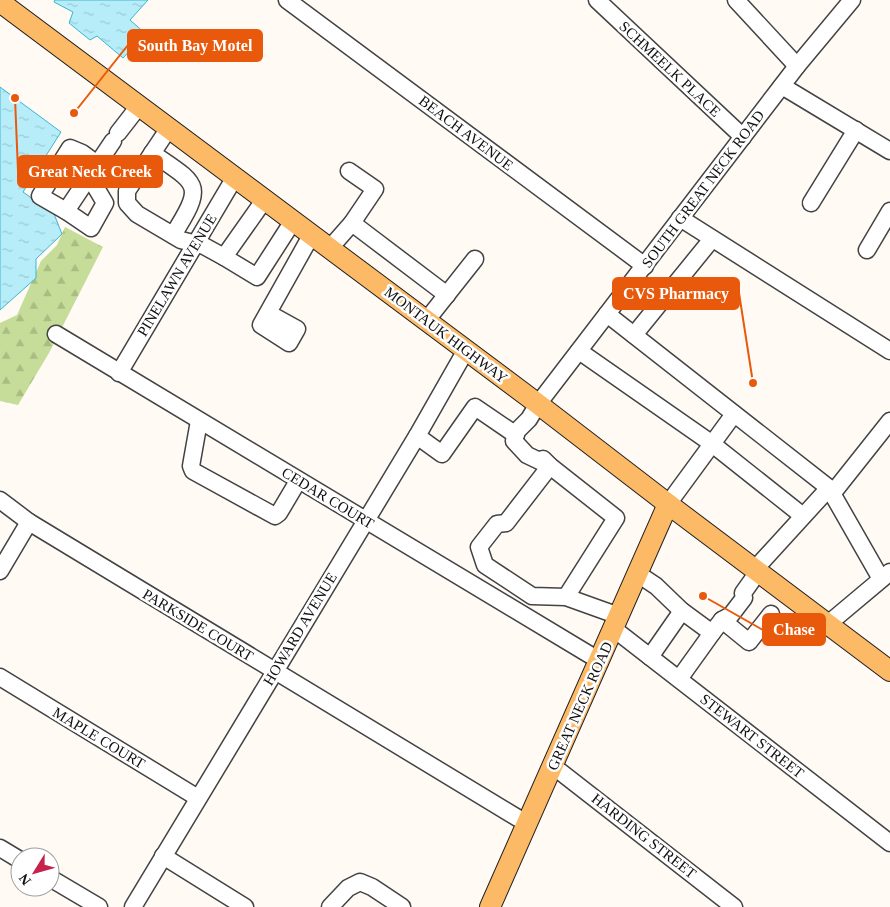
<svg xmlns="http://www.w3.org/2000/svg" width="890" height="907" font-family="Georgia,serif">
  <defs>
    <pattern id="forest-firs" width="22" height="20" patternUnits="userSpaceOnUse" patternTransform="scale(1.25)"><rect width="22" height="20" fill="#c6dd99"/><path d="M5 1l3.5 6h-7zM16 11l3.5 6h-7z" fill="#a9bd83"/></pattern>
    <pattern id="water-ripples" width="26" height="14" patternUnits="userSpaceOnUse" patternTransform="scale(1.25)"><rect width="26" height="14" fill="#b6edf8"/><path d="M2 4q2-2 4 0t4 0M15 11q2-2 4 0t4 0" fill="none" stroke="#9bcad4"/></pattern>
  </defs>
  <rect width="100%" height="100%" fill="#fffaf4"/>
  <polygon fill="url(#forest-firs)" points="65,227 103,247 49,353 18,405 0,401 0,323 17,315 41,261 57,245"/>
  <g fill="url(#water-ripples)" stroke="#3ab5d2">
    <polygon points="55,0 148,0 130,20 146,34 123,58 97,36 90,40 69,23 73,12 54,2"/>
    <polygon points="0,87 61,132 23,192 54,214 62,234 36,259 36,278 0,310"/>
  </g>
  <g fill="none" stroke-linecap="round" stroke-linejoin="round">
    <defs>
      <g id="minor">
        <polyline points="287,0 645,266"/>
        <polyline points="597,0 743,137"/>
        <polyline points="736,0 797,66"/>
        <polyline points="782,86 890,151"/>
        <polyline points="169,128 127,191 127,203 137,214 181,240 204,246 224,257 265,199"/>
        <polyline points="118,133 139,106"/>
        <path d="M 152,153 C 199,185 205,184 173,235"/>
        <polyline points="89,176 105,203 91,228 66,211 113,141"/>
        <polyline points="811,203 856,130"/>
        <polyline points="66,211 40,196 70,148 82,153 97,164"/>
        <polyline points="680,218 890,351"/>
        <polyline points="352,223 447,295"/>
        <polyline points="330,248 352,223 375,189 349,171"/>
        <polyline points="867,250 890,211"/>
        <polyline points="224,257 257,277 293,221"/>
        <polyline points="268,313 297,329 289,343 261,325 312,234"/>
        <polyline points="607,314 829,488"/>
        <polyline points="426,321 475,259"/>
        <polyline points="56,334 600,661"/>
        <polyline points="634,335 712,239"/>
        <polyline points="579,351 711,443 803,516"/>
        <polyline points="119,373 235,177"/>
        <polyline points="199,421 191,466 193,471 275,516 279,513 298,481"/>
        <polyline points="417,436 442,454 475,407 516,435"/>
        <polyline points="543,459 550,466 616,518 566,597"/>
        <polyline points="832,494 890,421"/>
        <polyline points="0,500 29,522 526,823"/>
        <polyline points="668,504 734,414"/>
        <polyline points="755,569 829,488 881,579"/>
        <polyline points="0,571 29,522"/>
        <polyline points="638,574 656,586 682,611 712,633 679,679"/>
        <polyline points="619,616 566,597 532,596 485,565 479,547 497,524 506,523 550,466 527,455 514,441 516,432 529,419 538,404 797,66 852,0"/>
        <polyline points="722,620 749,642 771,614"/>
        <polyline points="828,624 890,572"/>
        <polyline points="614,629 890,843"/>
        <polyline points="712,633 722,620 731,615 744,598 743,593 758,572"/>
        <polyline points="650,657 682,611"/>
        <polyline points="0,677 198,798"/>
        <polyline points="553,766 734,907"/>
        <polyline points="0,848 20,860"/>
        <polyline points="163,856 245,907"/>
        <polyline points="50,878 99,907"/>
        <polyline points="133,907 417,436 466,350"/>
        <polyline points="330,907 348,888 360,882 372,887 402,907"/>
      </g>
      <g id="major">
        <polyline points="0,2 538,404 668,504 890,671"/>
        <polyline points="490,907 668,504"/>
      </g>
    </defs>
    <use href="#minor" stroke="#434343" stroke-width="19"/>
    <use href="#major" stroke="#212121" stroke-width="22"/>
    <use href="#minor" stroke="#fff" stroke-width="16"/>
    <use href="#major" stroke="#fcb966" stroke-width="20"/>
  </g>
  <g text-anchor="middle" stroke-width="5" stroke-linejoin="round" paint-order="stroke">
    <g font-size="15" fill="#101010" stroke="#fff">
      <text transform="translate(670 69) rotate(43)" y="5">SCHMEELK PLACE</text>
      <text transform="translate(466 133) rotate(37)" y="5">BEACH AVENUE</text>
      <text transform="translate(703 189) rotate(-53)" y="5">SOUTH GREAT NECK ROAD</text>
      <text transform="translate(177 275) rotate(-59)" y="5">PINELAWN AVENUE</text>
      <text transform="translate(446 335) rotate(37)" y="5">MONTAUK HIGHWAY</text>
      <text transform="translate(328 498) rotate(31)" y="5">CEDAR COURT</text>
      <text transform="translate(198 625) rotate(31)" y="5">PARKSIDE COURT</text>
      <text transform="translate(300 629) rotate(-59)" y="5">HOWARD AVENUE</text>
      <text transform="translate(580 706) rotate(-66)" y="5">GREAT NECK ROAD</text>
      <text transform="translate(752 736) rotate(38)" y="5">STEWART STREET</text>
      <text transform="translate(99 738) rotate(31)" y="5">MAPLE COURT</text>
      <text transform="translate(644 836) rotate(38)" y="5">HARDING STREET</text>
    </g>
  </g>
  <path fill="none" stroke="#e8590c" stroke-width="2" d="M74 113L128 45M15 98L18 171M753 383L739 293M703 596L763 630"/>
  <g fill="#e8590c" stroke="#fff" stroke-width="2">
    <circle cx="74" cy="113" r="5"/>
    <circle cx="15" cy="98" r="5"/>
    <circle cx="753" cy="383" r="5"/>
    <circle cx="703" cy="596" r="5"/>
  </g>
  <g fill="#e8590c" stroke="#e8590c" stroke-width="2">
    <rect x="128" y="30" width="134" height="31" rx="5"/>
    <rect x="18" y="156" width="144" height="31" rx="5"/>
    <rect x="613" y="278" width="126" height="31" rx="5"/>
    <rect x="763" y="614" width="62" height="31" rx="5"/>
  </g>
  <g font-size="16" text-anchor="middle" font-weight="bold" fill="#fff">
    <text x="195" y="51">South Bay Motel</text>
    <text x="90" y="177">Great Neck Creek</text>
    <text x="676" y="299">CVS Pharmacy</text>
    <text x="794" y="635">Chase</text>
  </g>
  <g transform="translate(35 872) rotate(233)"><circle r="24" fill="#ffffff" stroke="#9f9f9f"/>
  <path d="M0-4L9 19L0 12L-9 19Z" fill="#c6224c"/>
  <text y="-8" font-size="14" font-weight="bold" text-anchor="middle" fill="#101010">N</text>
  </g>
</svg>
